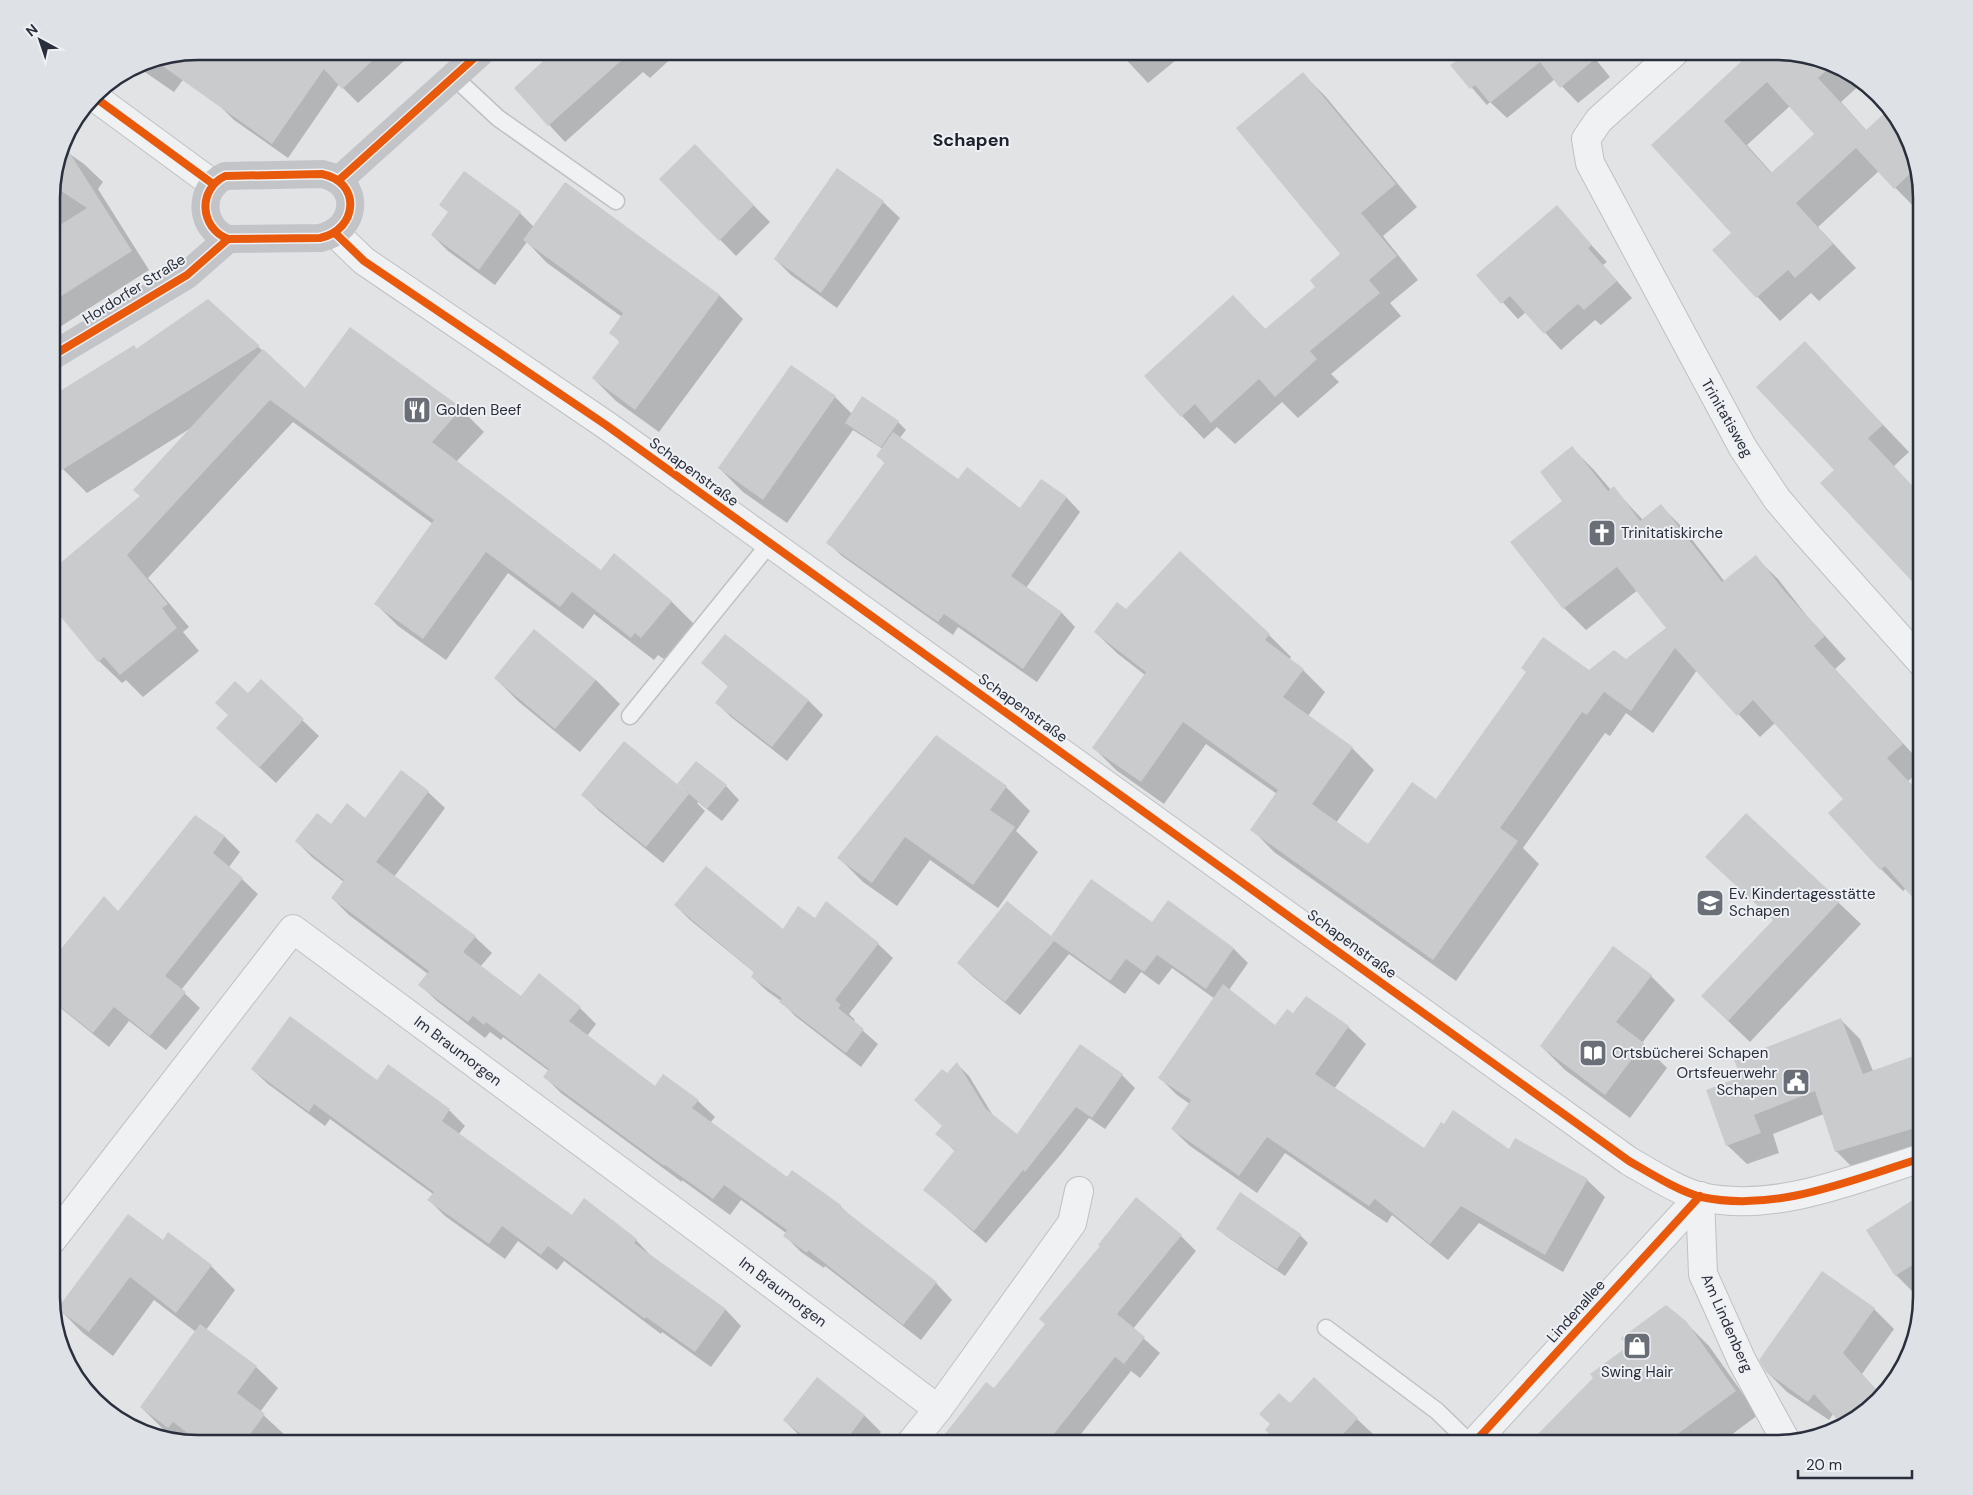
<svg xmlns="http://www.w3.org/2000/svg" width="1973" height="1495" font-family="'DM Sans',sans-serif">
  <rect width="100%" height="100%" fill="#e1e3e5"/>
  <g fill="#0003" fill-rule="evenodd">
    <polygon points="198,51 202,54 174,92 136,66 142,62"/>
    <polygon points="306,51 415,51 358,103 339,84 288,158 234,120 219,105"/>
    <polygon points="556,51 679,51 650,78 643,72 565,142 515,88"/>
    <polygon points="1118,51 1187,51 1148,83"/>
    <polygon points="1589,51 1610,77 1578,103 1555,79 1507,118 1490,102 1487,105 1452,65"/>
    <path d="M 1755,51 L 1823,59 L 1864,81 L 1841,102 L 1867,131 L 1889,111 L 1907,133 L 1922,197 L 1922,208 L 1918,211 L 1879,171 L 1818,227 L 1856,268 L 1819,301 L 1811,293 L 1780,321 L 1714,250 L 1733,233 L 1652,145 ZM 1790,106 L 1816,134 L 1772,173 L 1747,145 Z"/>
    <polygon points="1303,74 1326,97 1417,207 1383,236 1418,280 1390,303 1401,316 1331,374 1339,382 1298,418 1282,402 1235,444 1217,427 1204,439 1182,416 1233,296 1266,330 1317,287 1342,255"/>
    <polygon points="61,148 84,164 103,182 98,189 149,270 52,332 52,188"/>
    <polygon points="711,162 770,222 736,256 661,179"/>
    <polygon points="837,170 883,202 900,218 837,308 791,275 775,259"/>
    <polygon points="464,172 520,213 534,227 566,183 720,296 743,319 659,432 616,401 593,378 620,342 611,333 622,317 547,263 527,242 495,285 448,251 432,235 449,213"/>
    <polygon points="1556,207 1607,262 1603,265 1632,298 1601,325 1595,320 1561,350 1526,312 1518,319 1478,275"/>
    <polygon points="208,300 305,390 350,329 461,409 484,432 456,462 601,571 615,555 672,602 694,624 664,659 658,655 654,660 594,614 583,629 508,573 446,660 398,626 376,604 433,524 293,422 148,578 189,627 183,632 199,651 143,697 126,680 122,683 99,661 52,604 52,554 60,564 141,496 191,428 87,493 63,469 52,451 52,398 134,346 137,350"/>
    <polygon points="1805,343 1909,452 1894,466 1836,470"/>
    <polygon points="835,397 852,414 898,422 906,430 899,439 958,481 1021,510 1042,480 1067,498 1080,512 1026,588 1062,613 1075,627 1037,682 958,627 953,635 842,556 828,543 885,463 878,456 883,449 853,430 787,523 743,492 719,468"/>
    <polygon points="1572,448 1594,470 1611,490 1613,488 1643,520 1661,506 1683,528 1725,582 1755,557 1778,579 1807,616 1846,659 1835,669 1922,764 1922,769 1908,781 1922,795 1922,906 1906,888 1903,891 1881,869 1830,813 1845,799 1775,723 1760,737 1697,670 1653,733 1626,713 1610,736 1605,733 1523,848 1539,864 1456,981 1274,852 1252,829 1277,794 1206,744 1164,804 1116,770 1094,748 1145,675 1118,654 1095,632 1126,611 1180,552 1269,635 1291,657 1289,660 1303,670 1325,692 1308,716 1352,748 1374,770 1336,823 1368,846 1436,801 1589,672 1626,661 1667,628 1638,590 1586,630 1564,608 1512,542 1564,501"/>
    <polygon points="725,635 809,701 823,715 787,761 731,717 717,703 729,687 702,663"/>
    <polygon points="495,678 596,680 620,704 580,752 519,702"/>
    <polygon points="261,681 319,736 276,783 234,744 248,695"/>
    <polygon points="936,737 1006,787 1030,811 1016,831 1038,852 998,908 930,860 897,906 863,882 839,858"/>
    <polygon points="401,771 428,792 445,808 394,877 475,937 492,953 480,967 521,997 580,1008 596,1024 587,1036 655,1087 698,1101 715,1117 710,1123 788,1178 840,1206 852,1217 936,1283 952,1300 921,1340 825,1266 824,1268 801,1252 784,1235 786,1233 741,1200 730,1215 682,1180 682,1182 561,1093 545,1077 549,1071 503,1037 501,1040 490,1032 485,1038 437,1001 420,985 428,974 349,915 332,898 344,882 313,858 296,841 331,826 365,819"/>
    <polygon points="726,786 739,800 722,821 698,802 697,803 705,811 663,863 599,811 583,795 684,791"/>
    <polygon points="1746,815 1861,924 1750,1042 1702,996 1774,921"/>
    <polygon points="195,816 225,837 240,852 229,867 258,894 181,990 200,1008 166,1050 129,1021 109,1047 52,1001 52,958 56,952 58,954 118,912"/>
    <polygon points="1168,902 1234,949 1248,963 1229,990 1275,1027 1294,1015 1348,1027 1366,1044 1334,1089 1424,1150 1509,1151 1587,1180 1605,1197 1563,1272 1479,1223 1448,1260 1392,1215 1387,1223 1285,1153 1257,1193 1190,1146 1172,1129 1190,1104 1177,1095 1159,1077 1215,999 1172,968 1159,985 1141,972 1125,994 1069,954 1020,1015 973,977 959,963 1051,938 1152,924"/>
    <polygon points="675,905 783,930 815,919 878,944 893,958 849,1014 855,1020 853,1022 878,1044 861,1067 795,1016 781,1001 767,991 752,977 755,973 690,920"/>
    <polygon points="1651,976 1675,1000 1642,1043 1667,1068 1630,1118 1565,1070 1541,1046"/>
    <polygon points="1841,1020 1860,1039 1873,1071 1922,1055 1922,1150 1856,1171 1836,1151 1824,1114 1773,1134 1779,1153 1747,1164 1727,1145 1743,1078"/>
    <polygon points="1080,1046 1122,1075 1135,1088 1105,1129 1089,1118 1062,1153 986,1243 925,1190 956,1152 937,1134 944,1126 947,1075 957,1064 969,1076 995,1119 1017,1136"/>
    <polygon points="388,1066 449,1110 465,1126 458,1135 572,1217 636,1240 651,1256 726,1310 741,1326 711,1367 662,1332 661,1334 564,1261 557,1270 518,1241 505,1259 445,1216 429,1200 433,1194 330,1119 325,1126 268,1084 252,1069 377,1081"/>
    <polygon points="1922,1195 1922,1285 1912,1291 1896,1275"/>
    <polygon points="1218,1228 1300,1235 1308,1243 1285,1276 1226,1236"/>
    <polygon points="168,1234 211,1266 235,1290 206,1330 256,1367 278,1388 260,1412 286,1436 280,1444 197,1444 180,1441 163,1429 141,1407 196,1332 154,1300 113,1356 83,1333 59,1309 163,1242"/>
    <polygon points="1181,1236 1196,1251 1133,1329 1160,1353 1140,1378 1131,1371 1073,1444 939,1444 994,1390"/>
    <polygon points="1874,1309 1894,1329 1862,1374 1881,1395 1844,1425 1833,1414 1829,1420 1787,1392 1767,1372"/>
    <polygon points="1685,1322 1709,1346 1758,1415 1719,1444 1529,1444"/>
    <polygon points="817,1379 865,1416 881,1432 871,1444 808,1444 784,1420"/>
    <polygon points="1314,1379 1373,1434 1364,1444 1280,1444"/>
  </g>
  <g fill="#c9cbcd" fill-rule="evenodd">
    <polygon points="198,51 383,51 342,89 324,69 272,144 154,60"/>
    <polygon points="554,51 632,51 548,126 514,88"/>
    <polygon points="1448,51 1605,51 1560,88 1540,62 1490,103 1475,85 1470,89 1450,65 1456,61"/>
    <path d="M 1739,51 L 1776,51 L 1823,59 L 1833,65 L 1818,78 L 1866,130 L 1888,110 L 1907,133 L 1915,169 L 1894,189 L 1856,148 L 1796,203 L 1833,244 L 1795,278 L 1788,270 L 1756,298 L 1712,250 L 1731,233 L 1651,145 L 1745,58 ZM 1767,82 L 1814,134 L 1771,173 L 1724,121 Z"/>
    <polygon points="1303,72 1396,184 1361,213 1397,256 1369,280 1380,293 1310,351 1317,359 1275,397 1259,379 1211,423 1195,404 1181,417 1144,376 1233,295 1265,329 1315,287 1310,280 1340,254 1236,128"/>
    <polygon points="62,141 132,251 52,302 52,230 87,208 52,185"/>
    <polygon points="695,144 754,205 719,241 659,179"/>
    <polygon points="837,168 884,201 821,293 774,259"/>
    <polygon points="464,171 521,212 479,270 431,235 448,212 439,205"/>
    <polygon points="565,182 720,295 635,410 592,378 620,341 609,333 623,313 523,240"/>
    <polygon points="1557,205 1592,245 1588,248 1617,281 1584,310 1578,304 1544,334 1510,296 1501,304 1476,275"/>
    <polygon points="208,299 260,346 62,470 52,454 52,396 134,345 136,349"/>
    <polygon points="350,327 462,408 432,442 601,570 614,553 672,601 641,638 635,633 631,638 572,592 560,607 486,552 423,639 374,604 434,520 270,400 127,555 168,604 162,608 177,628 120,675 104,657 98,662 52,606 52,570 140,496 133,490 263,349 305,388"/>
    <polygon points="1805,341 1883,425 1868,438 1922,496 1922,592 1820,483 1834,470 1756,387"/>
    <polygon points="791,365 836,396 763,500 718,468"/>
    <polygon points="862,396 899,421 881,447 845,423"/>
    <polygon points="893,432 958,479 967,467 1020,508 1041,479 1067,497 1011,576 1062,612 1023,669 944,614 938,622 826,543 885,462 876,456"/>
    <polygon points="1572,446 1608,491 1614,486 1640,521 1661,504 1722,582 1756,555 1785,592 1825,636 1814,646 1903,744 1887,758 1922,796 1922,908 1885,866 1880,870 1828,813 1843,799 1753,700 1737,716 1675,648 1631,711 1604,692 1587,715 1582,712 1500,828 1518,841 1433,960 1250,830 1278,790 1183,722 1141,782 1092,748 1146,672 1094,632 1117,602 1126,609 1180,551 1270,634 1265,640 1304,669 1283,697 1353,747 1312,804 1368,844 1412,782 1436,799 1526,672 1521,668 1543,637 1589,670 1614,650 1626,659 1666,628 1617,567 1563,609 1510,542 1562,501 1540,472"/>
    <polygon points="534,629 596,680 555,729 494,678"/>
    <polygon points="725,634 809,700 772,747 715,703 728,686 701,663"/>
    <polygon points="261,679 304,719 259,768 216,728 228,715 215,703 235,681 248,693"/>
    <polygon points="936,735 1007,786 990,810 1015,827 973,885 905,837 872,883 837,858"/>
    <polygon points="624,741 689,794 646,847 581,795"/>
    <polygon points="696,761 727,785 707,809 677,784"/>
    <polygon points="401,770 429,791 376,862 476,936 463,952 521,996 539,973 581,1007 569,1021 655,1086 663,1074 699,1100 692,1108 787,1177 792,1170 841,1205 840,1207 937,1282 903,1325 808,1250 807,1253 783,1236 787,1230 724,1185 713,1199 665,1165 664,1166 543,1077 549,1069 486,1022 484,1025 473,1016 468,1022 418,985 429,971 331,898 344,880 295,841 317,813 331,824 347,803 365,818"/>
    <polygon points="1746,813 1840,901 1728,1021 1701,996 1773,920 1705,857"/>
    <polygon points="195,815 225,836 213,853 243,878 165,976 186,992 150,1036 114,1007 93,1033 52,1000 52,960 104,896 118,911"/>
    <polygon points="706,866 783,929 798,906 815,918 826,901 879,943 835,1000 841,1005 838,1008 864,1029 846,1053 779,1002 782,998 751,977 754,972 674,905"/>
    <polygon points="1091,879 1152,922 1168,900 1234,948 1206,989 1157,955 1144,972 1126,959 1110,981 1054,941 1005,1002 957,963 1007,901 1051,936"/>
    <polygon points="1613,946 1652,975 1616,1022 1644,1043 1605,1095 1540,1046"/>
    <polygon points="1223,984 1275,1025 1287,1009 1293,1013 1306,996 1349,1026 1315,1074 1424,1148 1441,1122 1444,1124 1453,1110 1509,1149 1515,1138 1588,1179 1545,1255 1461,1206 1430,1244 1375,1199 1369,1206 1267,1137 1239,1176 1171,1129 1191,1100 1158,1078"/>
    <polygon points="290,1016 377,1080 388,1064 450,1109 442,1121 572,1215 584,1198 637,1239 634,1243 726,1309 695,1352 646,1317 645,1319 548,1246 541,1255 502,1226 489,1244 427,1200 434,1192 314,1104 309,1112 251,1069"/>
    <polygon points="1841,1018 1863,1074 1922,1053 1922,1126 1835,1152 1815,1091 1754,1115 1761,1133 1726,1146 1706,1090 1741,1077 1734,1060"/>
    <polygon points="1080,1044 1123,1074 1092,1118 1076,1107 1025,1172 1023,1170 974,1231 923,1190 955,1150 935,1134 942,1126 914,1100 942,1069 947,1073 957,1062 986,1109 1017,1134"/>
    <polygon points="1240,1192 1301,1234 1277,1269 1216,1229"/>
    <polygon points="1922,1194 1922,1259 1895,1276 1866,1230"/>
    <polygon points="1136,1197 1182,1235 1117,1314 1145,1337 1124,1364 1115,1357 1046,1444 937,1444 986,1382 994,1388 1045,1324 1039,1319 1100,1246 1098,1245"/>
    <polygon points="128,1214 163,1240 168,1232 212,1265 176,1313 130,1277 89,1332 57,1309"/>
    <polygon points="1822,1271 1875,1308 1843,1353 1881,1395 1843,1426 1814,1394 1808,1402 1766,1372 1759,1360"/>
    <polygon points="1666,1305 1686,1321 1736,1391 1664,1444 1528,1444 1593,1378 1590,1374 1627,1347 1621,1338"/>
    <polygon points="200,1324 257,1366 237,1393 265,1414 243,1444 202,1444 173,1422 168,1428 140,1407"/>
    <polygon points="817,1377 865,1415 843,1444 813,1444 783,1420"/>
    <polygon points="1314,1377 1358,1418 1334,1444 1280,1444 1265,1430 1270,1424 1259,1414 1279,1393 1290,1403"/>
  </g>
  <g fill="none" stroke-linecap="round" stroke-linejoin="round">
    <defs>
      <g id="service">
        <polyline points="454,77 498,118 616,201"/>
        <polyline points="630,716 770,543"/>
        <polyline points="1326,1328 1437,1411 1471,1444"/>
      </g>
      <g id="minor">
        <polyline points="1676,51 1599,120 1586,139 1590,163 1743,448 1777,499 1805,532 1922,663"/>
        <polyline points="1700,1196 1703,1274 1742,1361 1786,1441"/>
        <polyline points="52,1240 293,929 709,1237 938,1409 910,1444"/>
        <polyline points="938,1409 1072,1223 1079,1191"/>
        <polyline points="1473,1444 1700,1196"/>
      </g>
      <g id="tertiary">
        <polyline points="93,96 213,184"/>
        <path d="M 335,233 L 364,261 L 606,425 L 1629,1161 C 1650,1173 1678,1191 1701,1197 C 1776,1213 1851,1180 1922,1158"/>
      </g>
    </defs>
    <use href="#service" stroke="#bfc1c3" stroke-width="19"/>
    <use href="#minor" stroke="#bfc1c3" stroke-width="30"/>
    <use href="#tertiary" stroke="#bfc1c3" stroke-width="30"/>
    <use href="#service" stroke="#eff1f2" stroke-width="16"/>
    <use href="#minor" stroke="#eff1f2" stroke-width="28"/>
    <use href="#tertiary" stroke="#eff1f2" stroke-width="28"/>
    <g stroke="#c2c4c7" stroke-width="28">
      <path d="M 322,174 C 362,182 358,230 320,238 L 228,239 C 200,228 197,190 225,176 Z"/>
      <polyline points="339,180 482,51"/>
      <polyline points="52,356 187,275 228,239"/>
    </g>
    <defs>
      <g id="cycleway">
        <polyline points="93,96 213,184"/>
        <path d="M 322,174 C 362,182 358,230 320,238 L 228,239 C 200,228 197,190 225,176 Z"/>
        <polyline points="339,180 482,51"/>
        <path d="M 335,233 L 364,261 L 606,425 L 1629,1161 C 1650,1173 1678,1191 1701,1197 C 1776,1213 1851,1180 1922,1158"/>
        <polyline points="52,356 187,275 228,239"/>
        <polyline points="1473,1444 1700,1196"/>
      </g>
    </defs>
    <use href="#cycleway" stroke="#eef0f4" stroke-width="11"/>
    <use href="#cycleway" stroke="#e8590c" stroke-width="8"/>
  </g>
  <defs>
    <symbol id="restaurant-square" viewBox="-11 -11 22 22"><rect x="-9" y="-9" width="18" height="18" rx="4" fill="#696e77" stroke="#eef0f4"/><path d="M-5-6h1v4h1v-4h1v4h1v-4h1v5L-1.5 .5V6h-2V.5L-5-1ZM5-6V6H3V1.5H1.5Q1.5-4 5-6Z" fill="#fff"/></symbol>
    <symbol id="church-square" viewBox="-11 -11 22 22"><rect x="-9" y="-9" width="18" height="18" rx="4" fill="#696e77" stroke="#eef0f4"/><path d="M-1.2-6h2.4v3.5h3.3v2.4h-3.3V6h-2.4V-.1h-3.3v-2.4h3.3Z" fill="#fff"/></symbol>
    <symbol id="school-square" viewBox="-11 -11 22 22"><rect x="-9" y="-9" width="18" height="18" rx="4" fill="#696e77" stroke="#eef0f4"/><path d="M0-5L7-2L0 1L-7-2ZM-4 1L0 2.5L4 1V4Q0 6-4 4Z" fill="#fff"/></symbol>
    <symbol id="library-square" viewBox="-11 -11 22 22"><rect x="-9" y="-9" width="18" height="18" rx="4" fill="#696e77" stroke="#eef0f4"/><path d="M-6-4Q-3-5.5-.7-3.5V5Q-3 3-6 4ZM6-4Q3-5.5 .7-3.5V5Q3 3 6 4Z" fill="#fff"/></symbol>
    <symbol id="civic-square" viewBox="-11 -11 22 22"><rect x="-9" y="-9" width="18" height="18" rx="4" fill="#696e77" stroke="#eef0f4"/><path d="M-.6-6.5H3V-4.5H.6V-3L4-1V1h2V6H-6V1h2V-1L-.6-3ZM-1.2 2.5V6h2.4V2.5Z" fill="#fff"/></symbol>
    <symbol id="shop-square" viewBox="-11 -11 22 22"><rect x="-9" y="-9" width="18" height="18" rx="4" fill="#696e77" stroke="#eef0f4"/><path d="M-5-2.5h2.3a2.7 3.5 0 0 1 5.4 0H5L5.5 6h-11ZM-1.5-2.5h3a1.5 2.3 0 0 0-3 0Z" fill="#fff"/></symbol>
  </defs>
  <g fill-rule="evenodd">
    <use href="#restaurant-square" x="401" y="394" width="32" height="32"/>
    <use href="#church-square" x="1586" y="517" width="32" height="32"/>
    <use href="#school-square" x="1694" y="887" width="32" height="32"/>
    <use href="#library-square" x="1577" y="1037" width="32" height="32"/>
    <use href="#civic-square" x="1780" y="1066" width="32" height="32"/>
    <use href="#shop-square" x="1621" y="1330" width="32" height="32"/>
  </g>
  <g text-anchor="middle" stroke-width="4" stroke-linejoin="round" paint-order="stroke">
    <g font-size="15" fill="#292f3c" stroke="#eef0f4">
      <text transform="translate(134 289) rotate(-32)" y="5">Hordorfer Straße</text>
      <text transform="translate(1727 418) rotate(60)" y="5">Trinitatisweg</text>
      <text transform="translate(694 472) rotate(36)" y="5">Schapenstraße</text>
      <text transform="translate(1023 708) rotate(36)" y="5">Schapenstraße</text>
      <text transform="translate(1352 944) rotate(36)" y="5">Schapenstraße</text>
      <text transform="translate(458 1051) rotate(37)" y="5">Im Braumorgen</text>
      <text transform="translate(783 1292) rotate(37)" y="5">Im Braumorgen</text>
      <text transform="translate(1576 1311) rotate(-48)" y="5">Lindenallee</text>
      <text transform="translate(1727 1323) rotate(66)" y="5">Am Lindenberg</text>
    </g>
    <g font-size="15" fill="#292f3c" stroke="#eef0f4" text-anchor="start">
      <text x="436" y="415">Golden Beef</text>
      <text x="1621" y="538">Trinitatiskirche</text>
      <text x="1729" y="899">Ev. Kindertagesstätte<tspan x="1729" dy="17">Schapen</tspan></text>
      <text x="1612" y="1058">Ortsbücherei Schapen</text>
      <text x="1777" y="1078" text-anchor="end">Ortsfeuerwehr<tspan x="1777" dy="17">Schapen</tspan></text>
      <text x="1637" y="1377" text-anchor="middle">Swing Hair</text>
    </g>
    <g font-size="18" font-weight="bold" fill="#1c212d" stroke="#eef0f4">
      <text x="971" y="146">Schapen</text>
    </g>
  </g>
  <path d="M0 0H1973V1495H0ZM198 60H1775A138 138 0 0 1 1913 198V1297A138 138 0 0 1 1775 1435H198A138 138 0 0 1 60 1297V198A138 138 0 0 1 198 60Z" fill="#dee1e5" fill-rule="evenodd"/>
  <path fill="none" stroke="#292f3c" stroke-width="2.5" d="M198 60H1775A138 138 0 0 1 1913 198V1297A138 138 0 0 1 1775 1435H198A138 138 0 0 1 60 1297V198A138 138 0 0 1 198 60Z"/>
  <g transform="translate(40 40) rotate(320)" stroke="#eef0f4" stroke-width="4" paint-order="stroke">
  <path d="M0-4L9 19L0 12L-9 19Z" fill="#292f3c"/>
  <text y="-8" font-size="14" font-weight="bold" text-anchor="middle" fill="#292f3c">N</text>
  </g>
  <path d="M1798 1470v8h114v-8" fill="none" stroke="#292f3c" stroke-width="2.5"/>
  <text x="1806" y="1470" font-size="15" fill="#292f3c" stroke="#eef0f4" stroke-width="4" paint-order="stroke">20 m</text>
</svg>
